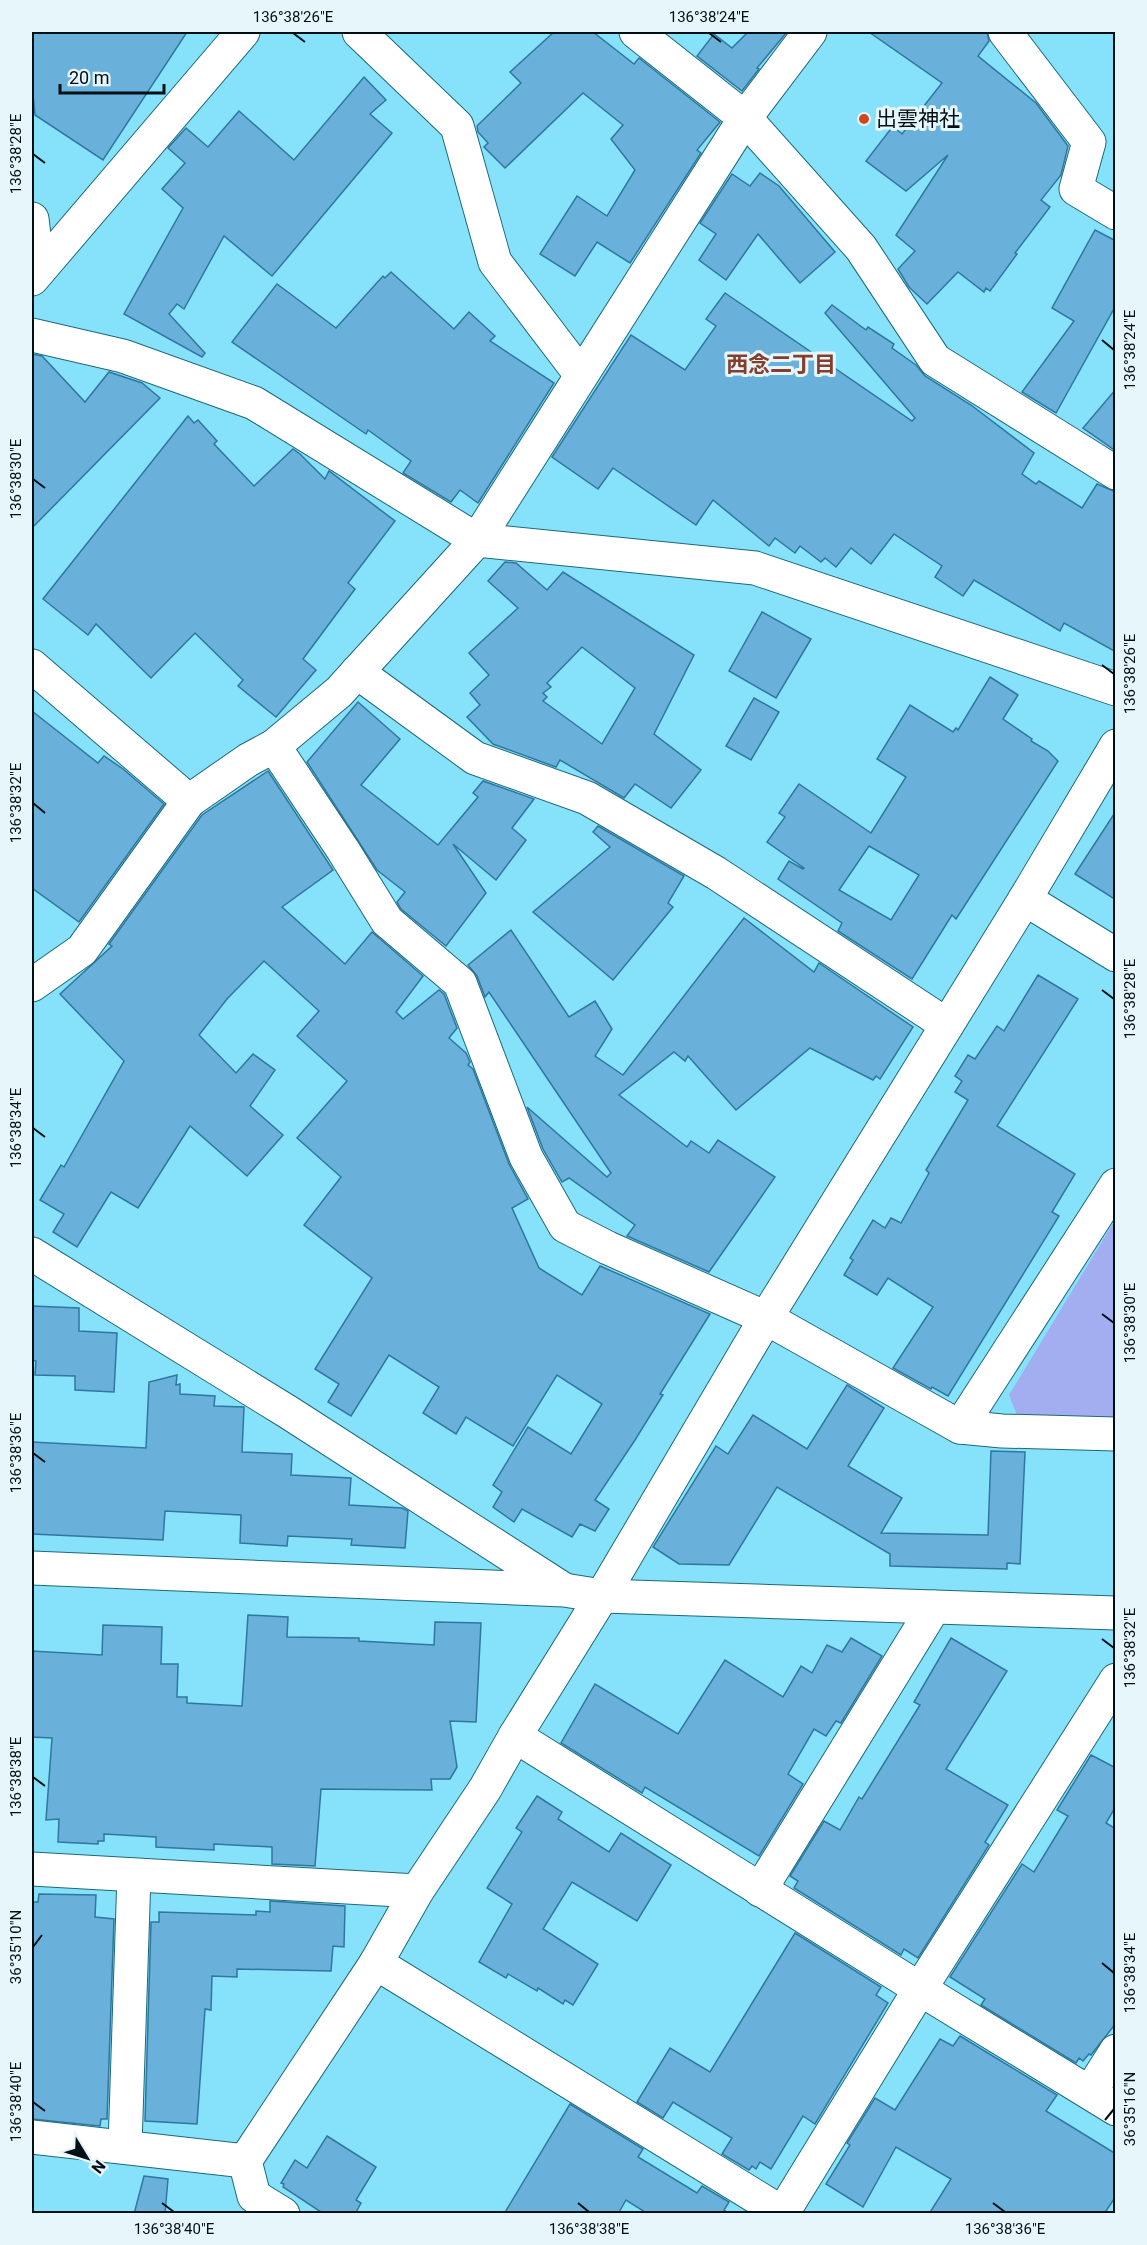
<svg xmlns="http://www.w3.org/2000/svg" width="1147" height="2245" font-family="Roboto,'Noto Sans JP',sans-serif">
  <rect width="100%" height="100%" fill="#85e2fa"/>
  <polygon fill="#a3aef0" points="1115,1220 1115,1417 1017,1415 1009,1395"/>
  <g fill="#69b1db" stroke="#2e779f" stroke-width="1.5" fill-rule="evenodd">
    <polygon points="32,32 187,32 103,160 35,115 32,84"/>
    <polygon points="554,32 593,32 634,64 639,58 720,122 697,150 701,153 630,263 597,242 575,276 540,254 577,196 607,216 635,170 611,139 623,125 583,93 505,168 484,147 488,143 478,132 477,126 521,83 510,72"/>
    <polygon points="748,32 787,32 757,68 759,69 742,91 697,56 714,34 732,48"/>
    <polygon points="869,32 987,32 989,41 978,56 1036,103 1068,146 1061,175 1041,200 1050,207 1015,253 1017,254 990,291 986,288 984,292 958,272 927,304 909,287 898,269 915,251 896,235 948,155 906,191 866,161 893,126 902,134 942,83"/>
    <polygon points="364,77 386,100 370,114 392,133 272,276 224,236 184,309 177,304 169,314 205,353 202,357 124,314 183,208 162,189 185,163 168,148 186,128 208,147 239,111 294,160"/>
    <polygon points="760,173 779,186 835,252 800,283 758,234 726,280 699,260 716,234 700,223 732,174 750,186"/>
    <polygon points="1095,230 1116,241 1116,305 1056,413 1022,392 1074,321 1052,308"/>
    <polygon points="391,272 454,329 469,312 495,336 490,341 554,383 478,503 460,490 451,502 403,473 411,461 368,430 366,434 232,342 277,284 336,328 383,276 385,278"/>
    <polygon points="725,293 912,421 915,418 825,313 832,305 866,330 868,327 894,344 892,348 916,365 925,376 971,405 1034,453 1022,474 1036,484 1039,481 1082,508 1097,484 1116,492 1116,652 1064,623 1060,631 974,580 963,596 935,577 942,566 894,534 871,564 851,548 836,567 825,558 821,562 800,546 795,553 775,538 769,546 713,500 696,525 613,468 598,489 552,457 631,335 685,370 716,326 706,319"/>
    <polygon points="32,354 42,356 85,402 109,372 142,383 160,398 32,528"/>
    <polygon points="1116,389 1116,451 1083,428"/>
    <polygon points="188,416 194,423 198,420 217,441 214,444 254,486 293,449 300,454 325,479 329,471 395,521 348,583 355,589 303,659 316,670 276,717 238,686 243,680 195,633 151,678 96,624 88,635 43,599"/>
    <path d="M 505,562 L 516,563 L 547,590 L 563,572 L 694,655 L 654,734 L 701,770 L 671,808 L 635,784 L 624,798 L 560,760 L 556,767 L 493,744 L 467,717 L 480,705 L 470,693 L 489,675 L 469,653 L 518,608 L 488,581 ZM 582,647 L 635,688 L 602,744 L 543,701 L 547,697 L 543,693 L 551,687 L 547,683 Z"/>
    <polygon points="762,612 811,639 776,698 729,671"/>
    <path d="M 990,677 L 1018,695 L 1003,719 L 1032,739 L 1031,741 L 1048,751 L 1058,761 L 956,919 L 952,915 L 912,979 L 838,931 L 842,923 L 778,879 L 789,861 L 803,869 L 804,868 L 767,842 L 785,817 L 779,813 L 799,784 L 871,833 L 906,777 L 877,759 L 910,705 L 953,732 L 956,728 L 958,730 ZM 869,846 L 919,875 L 891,920 L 839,890 Z"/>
    <polygon points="754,698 779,712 751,760 726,746"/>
    <polygon points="358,702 400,739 361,785 438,845 478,797 473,793 483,781 534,799 512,828 526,840 496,880 453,844 486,893 446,946 401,909 397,902 405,892 377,870 307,762"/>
    <polygon points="32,711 98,763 104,756 123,769 164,804 79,922 32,888"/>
    <polygon points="268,771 333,870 282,907 345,964 372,932 423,976 396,1012 403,1019 439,990 444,994 457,1028 449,1038 466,1053 470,1062 468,1065 473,1069 509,1164 528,1199 512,1208 539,1268 582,1295 600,1266 710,1314 660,1394 663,1395 635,1440 595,1500 609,1509 595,1531 580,1524 572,1537 522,1509 514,1522 493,1507 502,1492 493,1485 528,1427 571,1454 602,1404 557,1375 513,1446 466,1417 456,1434 423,1413 439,1387 389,1355 351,1416 328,1402 339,1384 315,1369 372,1278 304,1225 341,1177 297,1138 347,1081 297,1036 319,1011 264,961 227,999 199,1035 236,1073 253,1054 275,1070 250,1106 283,1135 247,1176 190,1126 138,1208 111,1192 77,1247 53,1232 64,1214 40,1200 61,1165 64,1167 124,1061 60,994 112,946 109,944 202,815"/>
    <polygon points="1116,811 1116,900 1075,874"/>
    <polygon points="598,826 684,876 668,903 673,907 613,980 533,912 610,847 593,832"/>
    <polygon points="744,918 814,972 819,963 913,1027 880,1079 876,1076 873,1080 810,1048 736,1110 688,1056 685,1061 674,1052 619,1095 687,1147 691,1141 709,1153 718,1140 775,1177 709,1272 627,1236 635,1225 569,1178 562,1182 543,1149 527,1107 607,1177 611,1173 489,992 485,997 477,976 468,965 511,930 569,1017 595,1001 612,1029 595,1056 623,1075"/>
    <polygon points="1038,975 1078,999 997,1126 1075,1174 1052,1212 1059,1216 948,1396 932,1387 931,1389 893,1368 933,1307 888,1278 877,1295 844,1275 853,1260 850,1258 873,1220 885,1228 891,1218 901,1223 929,1173 926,1170 968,1100 955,1092 962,1081 955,1076 968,1055 975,1059 997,1026 1004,1031"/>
    <polygon points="32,1306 79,1308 79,1331 117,1333 114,1392 75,1390 75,1376 35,1375 36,1361 32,1360"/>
    <polygon points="177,1375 176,1385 180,1384 180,1394 215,1396 214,1406 244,1407 242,1452 292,1454 291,1475 351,1478 349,1505 402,1508 408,1511 405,1548 351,1545 352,1539 288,1536 287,1546 240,1543 241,1515 165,1511 163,1540 32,1534 32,1442 146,1448 149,1382"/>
    <polygon points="847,1385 884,1408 848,1466 902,1498 881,1533 988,1535 991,1451 1025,1452 1020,1564 1007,1563 1007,1569 890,1566 890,1554 777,1487 729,1565 679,1564 653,1547 716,1446 728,1454 753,1415 807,1449"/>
    <polygon points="248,1615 288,1617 287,1637 359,1638 359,1641 434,1645 435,1622 481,1623 476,1722 450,1721 457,1767 450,1779 431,1779 432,1790 321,1789 315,1866 272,1864 272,1847 214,1844 214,1850 156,1847 156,1837 104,1834 104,1841 98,1841 98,1844 58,1842 59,1819 46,1820 52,1738 32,1737 32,1651 102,1655 103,1625 162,1627 161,1664 178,1664 177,1697 187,1697 187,1703 242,1706"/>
    <polygon points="851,1638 882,1656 841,1723 836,1721 826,1736 814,1729 788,1774 803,1784 759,1856 645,1787 642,1793 561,1743 595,1684 678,1734 725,1660 783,1697 801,1666 812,1673 827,1645 842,1652"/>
    <polygon points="951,1638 1007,1671 946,1769 1008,1805 985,1842 989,1845 918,1958 904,1949 901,1955 794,1888 798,1881 790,1876 824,1821 840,1830 859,1797 862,1799 920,1705 914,1702"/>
    <polygon points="1091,1755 1116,1768 1116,1806 1106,1823 1116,1829 1116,2023 1091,2055 1089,2054 1083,2061 1079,2058 1076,2063 981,2005 985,1999 950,1977 1022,1864 1034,1872 1068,1816 1057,1810"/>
    <polygon points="537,1796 562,1812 558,1819 609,1852 621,1833 671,1865 637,1921 572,1882 543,1929 598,1964 573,2005 565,2000 563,2004 538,1988 537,1991 508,1974 506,1978 479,1962 512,1904 487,1888 522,1832 516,1828"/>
    <polygon points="39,1894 96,1895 95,1917 114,1919 107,2119 101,2119 100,2126 32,2119 32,1902 38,1902"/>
    <polygon points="270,1901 345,1906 344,1947 333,1946 331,1971 237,1969 237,1977 212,1976 211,2010 205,2009 197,2124 145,2121 151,1922 159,1922 159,1912 256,1915 256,1911 270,1912"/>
    <polygon points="795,1933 881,1987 876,1995 888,2003 815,2124 803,2116 771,2169 760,2162 756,2169 752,2166 749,2170 722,2154 732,2138 673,2102 663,2118 637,2102 670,2048 710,2072"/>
    <polygon points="960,2036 1057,2095 1046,2111 1116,2154 1116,2196 1104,2214 929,2214 951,2179 896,2147 863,2207 826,2184 850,2145 847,2143 875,2098 895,2110 940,2039 953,2046"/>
    <polygon points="570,2104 643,2149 638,2157 697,2193 702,2186 729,2202 724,2210 730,2214 648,2214 626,2200 618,2214 504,2214"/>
    <polygon points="327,2136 376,2167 356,2200 361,2203 355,2214 324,2214 283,2187 284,2184 281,2183 295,2160 307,2168"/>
    <polygon points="144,2176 168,2179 165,2214 134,2214"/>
  </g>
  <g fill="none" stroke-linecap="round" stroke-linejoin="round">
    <defs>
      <g id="minor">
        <polyline points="359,32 457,126 495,262 581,375"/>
        <polyline points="636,32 745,118 861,248 935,360 1116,473"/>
        <polyline points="1005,32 1089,142 1076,189 1116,213"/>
        <polyline points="32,219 38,269"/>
        <polyline points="32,279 243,32"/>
        <polyline points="32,335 123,356 254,403 477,540 755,568 1116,689"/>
        <polyline points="32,666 189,801"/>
        <polyline points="357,672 475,758 587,798 716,873 947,1025"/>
        <polyline points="274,746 343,850 387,921 460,983 526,1157 565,1226 608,1248 766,1318 960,1427 1002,1431 1116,1434"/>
        <polyline points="1025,899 1116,955"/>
        <polyline points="32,985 82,950 189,801 248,760 274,746 339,692 477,540 745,118 810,32"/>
        <polyline points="32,1254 288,1412 563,1589"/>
        <polyline points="960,1427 1116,1185"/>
        <polyline points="32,1568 564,1590 602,1596 1116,1613"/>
        <polyline points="515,1736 920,1989 1116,2109"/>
        <polyline points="32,1869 417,1891"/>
        <polyline points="760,1890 934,1607"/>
        <polyline points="376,1963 784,2214"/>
        <polyline points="1090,2092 1116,2051"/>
        <polyline points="32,2137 245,2161"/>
        <polyline points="125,2146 134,1875"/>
        <polyline points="283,2214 254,2196 245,2161 376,1963 417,1891 485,1789 515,1736 602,1596 766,1318 1025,899 1116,746"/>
        <polyline points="782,2214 920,1989 1116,1680"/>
      </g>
    </defs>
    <use href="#minor" stroke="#1d697a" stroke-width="35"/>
    <use href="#minor" stroke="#fff" stroke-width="33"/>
  </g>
  <path fill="none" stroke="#000f14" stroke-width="2" d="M 293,33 L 305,42M 709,33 L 721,42M 33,154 L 45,163M 1102,340 L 1114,350M 33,479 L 45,488M 1102,665 L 1114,674M 33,803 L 45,813M 1102,990 L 1114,999M 33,1128 L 45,1137M 1102,1314 L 1114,1323M 33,1453 L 45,1462M 1102,1639 L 1114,1648M 33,1777 L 45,1786M 33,1947 L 42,1935M 1102,1963 L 1114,1973M 33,2102 L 45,2111M 1105,2120 L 1114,2109M 162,2203 L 174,2212M 578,2203 L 589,2212M 993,2203 L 1005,2212"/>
  <circle fill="#d0471d" stroke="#e6f6fb" stroke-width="2" cx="864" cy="119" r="6"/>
  <g text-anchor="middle" stroke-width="6" stroke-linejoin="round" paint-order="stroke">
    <g font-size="21" fill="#000f14" stroke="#e6f6fb" text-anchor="start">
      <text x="876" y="126">出雲神社</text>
    </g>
    <g font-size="22" font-weight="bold" fill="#843f2c" stroke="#e6f6fb">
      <text x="781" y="372">西念二丁目</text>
    </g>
  </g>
  <rect width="1147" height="2245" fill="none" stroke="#e6f6fb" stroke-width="66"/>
  <g transform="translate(87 2158) rotate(128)" stroke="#e6f6fb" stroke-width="4.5" paint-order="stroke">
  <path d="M0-4.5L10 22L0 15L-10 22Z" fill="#000f14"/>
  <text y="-9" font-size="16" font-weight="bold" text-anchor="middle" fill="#000f14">N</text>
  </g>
  <path d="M60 84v9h104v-9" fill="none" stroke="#000f14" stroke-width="3"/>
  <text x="69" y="84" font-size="18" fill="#000f14" stroke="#e6f6fb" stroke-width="4.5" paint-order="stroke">20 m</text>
  <rect x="33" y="33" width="1081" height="2179" fill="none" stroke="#000f14" stroke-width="2"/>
  <g font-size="15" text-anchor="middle" fill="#000f14">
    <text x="293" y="22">136°38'26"E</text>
    <text x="709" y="22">136°38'24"E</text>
    <text transform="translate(16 154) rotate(-90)" y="5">136°38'28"E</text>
    <text transform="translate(1130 350) rotate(-90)" y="5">136°38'24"E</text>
    <text transform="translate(16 479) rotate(-90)" y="5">136°38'30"E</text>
    <text transform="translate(1130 674) rotate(-90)" y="5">136°38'26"E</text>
    <text transform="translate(16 803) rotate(-90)" y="5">136°38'32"E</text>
    <text transform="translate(1130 999) rotate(-90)" y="5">136°38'28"E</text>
    <text transform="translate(16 1128) rotate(-90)" y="5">136°38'34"E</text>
    <text transform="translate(1130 1323) rotate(-90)" y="5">136°38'30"E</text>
    <text transform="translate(16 1453) rotate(-90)" y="5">136°38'36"E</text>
    <text transform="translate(1130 1648) rotate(-90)" y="5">136°38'32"E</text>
    <text transform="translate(16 1777) rotate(-90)" y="5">136°38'38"E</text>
    <text transform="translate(16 1947) rotate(-90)" y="5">36°35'10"N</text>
    <text transform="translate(1130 1973) rotate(-90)" y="5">136°38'34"E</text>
    <text transform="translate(16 2102) rotate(-90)" y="5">136°38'40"E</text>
    <text transform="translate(1130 2109) rotate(-90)" y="5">36°35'16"N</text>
    <text x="174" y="2234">136°38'40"E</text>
    <text x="589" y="2234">136°38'38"E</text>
    <text x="1005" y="2234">136°38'36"E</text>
  </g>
</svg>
